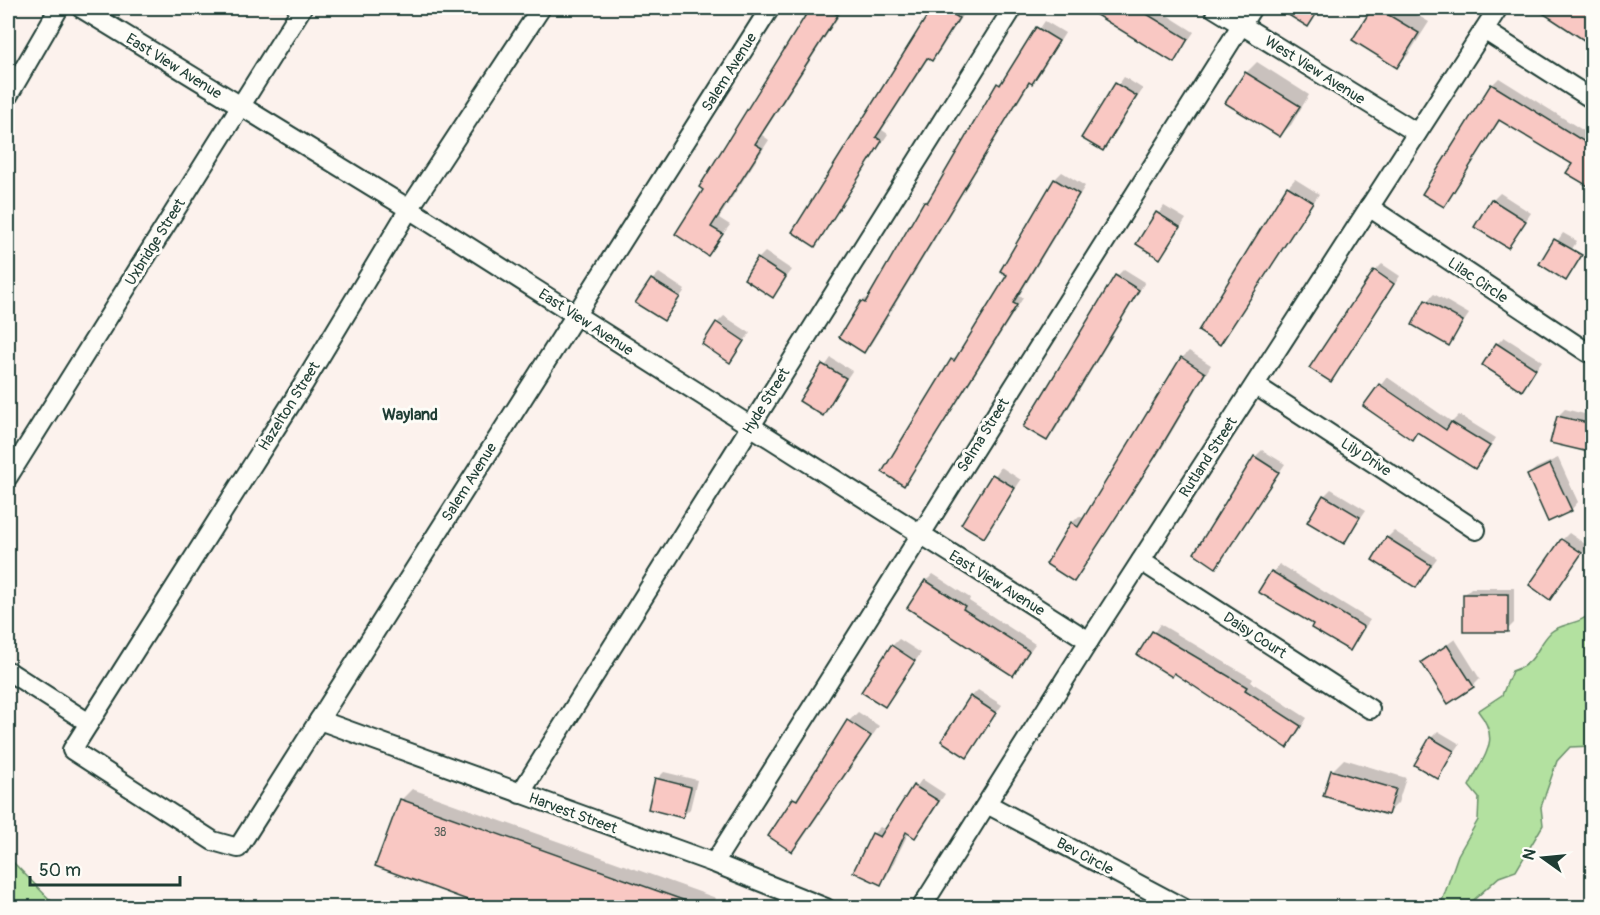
<svg xmlns="http://www.w3.org/2000/svg" width="1600" height="915" font-family="Pangolin,sans-serif">
  <rect width="100%" height="100%" fill="#fcf2ed"/>
  <filter id="ink" filterUnits="userSpaceOnUse"><feTurbulence type="fractalNoise" baseFrequency=".0167" numOctaves="2"/><feDisplacementMap in="SourceGraphic" scale="12" xChannelSelector="R" yChannelSelector="G"/><feConvolveMatrix kernelMatrix="1 2 1 2 8 2 1 2 1" color-interpolation-filters="sRGB"/></filter>
  <g filter="url(#ink)">
    <g fill="#b3e1a0" stroke="#698f6a" stroke-width="1.5">
      <path d="M 1592,612 L 1592,746 L 1570,747 L 1557,761 L 1541,807 L 1543,825 L 1516,871 L 1499,877 L 1466,907 L 1440,907 L 1458,855 L 1478,820 L 1479,798 L 1469,786 C 1484,754 1502,741 1478,711 L 1502,695 L 1512,671 C 1538,663 1534,649 1551,632 C 1560,623 1580,625 1592,612 Z"/>
      <polygon points="8,857 57,907 8,907"/>
    </g>
    <g fill="#0003">
      <polygon points="812,8 844,8 762,135 769,140 719,218 730,225 708,254 705,190 701,187"/>
      <polygon points="934,8 961,8 965,11 939,52 932,59 929,57 882,130 888,134 814,245 794,231"/>
      <polygon points="1087,8 1156,8 1194,32 1174,61"/>
      <polygon points="1291,8 1321,8 1308,25 1288,12"/>
      <polygon points="1374,8 1405,8 1429,22 1408,55 1397,66 1354,39"/>
      <polygon points="1538,8 1592,8 1592,44"/>
      <polygon points="1045,21 1065,33 1039,75 1031,81 871,344 864,351 841,337 862,301 871,295 925,202 932,195 998,84 1006,78"/>
      <polygon points="1257,62 1309,95 1291,125 1280,135 1246,73"/>
      <polygon points="1124,77 1143,89 1103,149 1083,137"/>
      <polygon points="1499,78 1592,136 1592,188 1574,164 1501,119 1444,205 1492,85"/>
      <polygon points="1062,172 1085,186 1019,296 1023,298 910,477 903,484 884,472 952,360 960,353 1009,275 1002,271 1055,179"/>
      <polygon points="1295,179 1319,194 1220,343 1201,331 1288,187"/>
      <polygon points="1500,193 1531,213 1508,247 1493,200"/>
      <polygon points="1164,206 1186,219 1160,258 1138,244"/>
      <polygon points="1563,233 1577,241 1562,265 1541,264"/>
      <polygon points="765,252 792,270 772,296 758,259"/>
      <polygon points="1382,264 1400,276 1331,381 1375,271"/>
      <polygon points="1124,269 1145,282 1054,432 1047,439 1026,426 1117,276"/>
      <polygon points="659,273 685,290 664,319 652,280"/>
      <polygon points="1434,294 1469,314 1449,344 1427,301"/>
      <polygon points="724,316 750,333 730,361 717,323"/>
      <polygon points="1504,337 1542,361 1522,389 1497,344"/>
      <polygon points="1189,351 1211,365 1162,448 1073,580 1072,523 1079,516 1085,519 1182,358"/>
      <polygon points="831,358 852,371 823,414 801,400"/>
      <polygon points="1387,377 1452,422 1459,415 1496,438 1482,460 1475,467 1418,431 1412,438 1365,406"/>
      <polygon points="1565,409 1592,416 1592,452 1558,416"/>
      <polygon points="1262,450 1285,464 1216,566 1255,457"/>
      <polygon points="1558,458 1578,502 1571,510 1528,475 1536,468"/>
      <polygon points="1001,467 1021,480 984,536 963,523"/>
      <polygon points="1331,489 1366,510 1344,542 1324,496"/>
      <polygon points="1394,531 1437,558 1416,587 1387,538"/>
      <polygon points="1569,533 1588,546 1550,598 1562,540"/>
      <polygon points="1279,564 1370,620 1350,649 1315,624 1260,592"/>
      <polygon points="933,574 970,598 969,601 1035,644 1013,674 926,581"/>
      <polygon points="1471,588 1514,588 1514,623 1507,630 1464,595"/>
      <polygon points="1160,624 1253,679 1251,682 1307,718 1294,739 1287,746 1175,672 1139,655"/>
      <polygon points="899,639 921,653 884,705 892,646"/>
      <polygon points="1455,639 1480,679 1473,686 1423,662"/>
      <polygon points="978,690 1002,705 967,756 971,697"/>
      <polygon points="858,712 879,726 801,841 792,850 771,836 849,721"/>
      <polygon points="1438,731 1460,744 1438,777 1431,738"/>
      <polygon points="1344,759 1406,778 1398,803 1387,814 1325,795 1333,770"/>
      <polygon points="664,772 697,780 690,809 683,816 657,779"/>
      <polygon points="922,779 945,794 922,829 915,836 909,832 887,876 880,883 873,834 880,827 886,830"/>
      <polygon points="412,789 716,898 712,908 494,908 401,800"/>
    </g>
    <g fill="#f9c8c3" stroke="#1f3d34" stroke-width="1.5">
      <polygon points="810,8 826,8 838,15 755,144 762,148 711,227 723,234 708,256 675,234 703,190 699,187"/>
      <polygon points="932,8 943,8 959,18 932,61 927,58 876,137 882,141 815,247 792,232"/>
      <polygon points="1085,8 1137,8 1188,39 1174,63"/>
      <polygon points="1277,8 1320,8 1308,27"/>
      <polygon points="1372,8 1377,8 1419,33 1397,68 1352,40"/>
      <polygon points="1535,8 1593,8 1593,46"/>
      <polygon points="1036,27 1059,41 1032,84 1029,82 864,353 839,337 861,301 865,303 924,201 927,203 997,83 1000,85"/>
      <polygon points="1245,72 1300,106 1280,137 1225,103"/>
      <polygon points="1115,83 1137,96 1103,151 1081,138"/>
      <polygon points="1491,84 1593,147 1593,189 1566,173 1572,164 1499,120 1444,207 1422,194"/>
      <polygon points="1054,179 1079,194 1013,303 1017,305 904,486 882,472 951,359 954,361 1007,275 1000,271"/>
      <polygon points="1287,186 1313,202 1220,345 1198,331"/>
      <polygon points="1491,199 1526,221 1508,248 1474,227"/>
      <polygon points="1156,212 1180,227 1160,259 1136,244"/>
      <polygon points="1554,239 1582,255 1566,281 1539,264"/>
      <polygon points="757,258 786,277 773,298 744,279"/>
      <polygon points="1374,270 1394,284 1331,382 1309,368"/>
      <polygon points="1115,275 1139,290 1047,441 1023,427"/>
      <polygon points="651,279 680,297 664,321 635,303"/>
      <polygon points="1425,300 1463,321 1449,346 1412,325"/>
      <polygon points="716,322 744,341 730,363 702,344"/>
      <polygon points="1496,343 1536,369 1522,391 1482,365"/>
      <polygon points="1181,357 1205,373 1155,457 1074,582 1046,564 1071,522 1078,527"/>
      <polygon points="822,364 846,378 823,416 799,401"/>
      <polygon points="1379,384 1446,430 1451,422 1490,446 1475,469 1417,432 1412,440 1363,406"/>
      <polygon points="1557,416 1593,424 1593,453 1550,443"/>
      <polygon points="1254,456 1279,472 1216,568 1194,553"/>
      <polygon points="1550,464 1572,511 1548,522 1527,475"/>
      <polygon points="992,474 1015,488 984,538 961,524"/>
      <polygon points="1323,495 1360,517 1344,544 1307,522"/>
      <polygon points="1386,537 1431,565 1416,588 1372,560"/>
      <polygon points="1561,539 1582,553 1550,600 1529,585"/>
      <polygon points="1271,571 1364,627 1350,651 1311,628 1313,624 1258,592"/>
      <polygon points="925,580 965,606 963,609 1029,651 1013,676 907,608"/>
      <rect x="1463" y="594" width="45" height="38"/>
      <polygon points="1152,631 1247,687 1245,690 1301,726 1287,748 1174,673 1172,677 1137,655"/>
      <polygon points="891,645 915,661 885,707 861,692"/>
      <polygon points="1447,645 1474,687 1448,704 1421,662"/>
      <polygon points="970,696 996,713 967,758 941,741"/>
      <polygon points="847,720 871,736 792,852 768,836 793,798 797,800"/>
      <polygon points="1430,737 1454,751 1438,779 1414,765"/>
      <polygon points="1331,770 1396,789 1388,815 1323,796"/>
      <polygon points="655,778 691,787 683,818 648,809"/>
      <polygon points="913,785 939,801 915,838 906,832 881,885 853,872 872,833 880,837"/>
      <polygon points="400,799 697,905 696,908 489,908 375,866"/>
    </g>
    <g fill="none" stroke-linecap="round" stroke-linejoin="round">
      <defs>
        <g id="street">
          <polyline points="81,8 409,209 1089,641"/>
          <polyline points="541,8 409,209 303,385 72,750 213,841 238,848 770,8"/>
          <polyline points="1214,8 1417,133"/>
          <polyline points="1484,30 1592,99"/>
          <polyline points="8,96 59,8"/>
          <polyline points="1369,207 1587,352"/>
          <polyline points="1255,385 1476,530"/>
          <polyline points="8,477 302,8"/>
          <polyline points="1141,561 1370,709"/>
          <polyline points="8,671 89,723"/>
          <polyline points="319,720 714,863 826,908"/>
          <polyline points="520,794 1013,8"/>
          <polyline points="987,804 1183,908"/>
          <polyline points="714,863 1252,8"/>
          <polyline points="921,908 1089,641 1498,8"/>
        </g>
      </defs>
      <use href="#street" stroke="#1f3d34" stroke-width="22"/>
      <polyline stroke="#1f3d34" stroke-width="4" stroke-dasharray="4.5 4.5" stroke-linecap="butt" points="8,902 13,908"/>
      <use href="#street" stroke="#fdfcf7" stroke-width="18"/>
    </g>
  </g>
  <g text-anchor="middle" stroke-width="6" stroke-linejoin="round" paint-order="stroke">
    <g font-size="12" fill="#566058">
      <text x="440" y="836">38</text>
    </g>
    <g font-size="15" fill="#1f3d34" stroke="#fdfcf7">
      <text transform="translate(174 66) rotate(32)" y="5">East View Avenue</text>
      <text transform="translate(1315 70) rotate(32)" y="5">West View Avenue</text>
      <text transform="translate(729 72) rotate(-58)" y="5">Salem Avenue</text>
      <text transform="translate(155 242) rotate(-58)" y="5">Uxbridge Street</text>
      <text transform="translate(1478 280) rotate(34)" y="5">Lilac Circle</text>
      <text transform="translate(586 322) rotate(33)" y="5">East View Avenue</text>
      <text transform="translate(766 401) rotate(-58)" y="5">Hyde Street</text>
      <text transform="translate(289 406) rotate(-58)" y="5">Hazelton Street</text>
      <text transform="translate(983 435) rotate(-58)" y="5">Selma Street</text>
      <text transform="translate(1208 457) rotate(-57)" y="5">Rutland Street</text>
      <text transform="translate(1366 457) rotate(33)" y="5">Lily Drive</text>
      <text transform="translate(469 482) rotate(-58)" y="5">Salem Avenue</text>
      <text transform="translate(997 583) rotate(32)" y="5">East View Avenue</text>
      <text transform="translate(1255 635) rotate(33)" y="5">Daisy Court</text>
      <text transform="translate(573 813) rotate(20)" y="5">Harvest Street</text>
      <text transform="translate(1085 856) rotate(28)" y="5">Bev Circle</text>
    </g>
    <g font-size="16" font-weight="bold" fill="#1f3d34" stroke="#fdfcf7">
      <text x="410" y="420">Wayland</text>
    </g>
  </g>
  <rect width="1600" height="915" fill="none" stroke="#fdfcf7" stroke-width="30"/>
  <rect x="15" y="15" width="1570" height="885" fill="none" stroke="#1f3d34" stroke-width="2" filter="url(#ink)"/>
  <g transform="translate(1543 858) rotate(285)" stroke="#fdfcf7" stroke-width="4.5" paint-order="stroke">
  <path d="M0-4.5L10 22L0 15L-10 22Z" fill="#1f3d34"/>
  <text y="-9" font-size="16" font-weight="bold" text-anchor="middle" fill="#1f3d34">N</text>
  </g>
  <path d="M30 876v9h150v-9" fill="none" stroke="#1f3d34" stroke-width="3"/>
  <text x="39" y="876" font-size="18" fill="#1f3d34" stroke="#fdfcf7" stroke-width="4.5" paint-order="stroke">50 m</text>
</svg>
